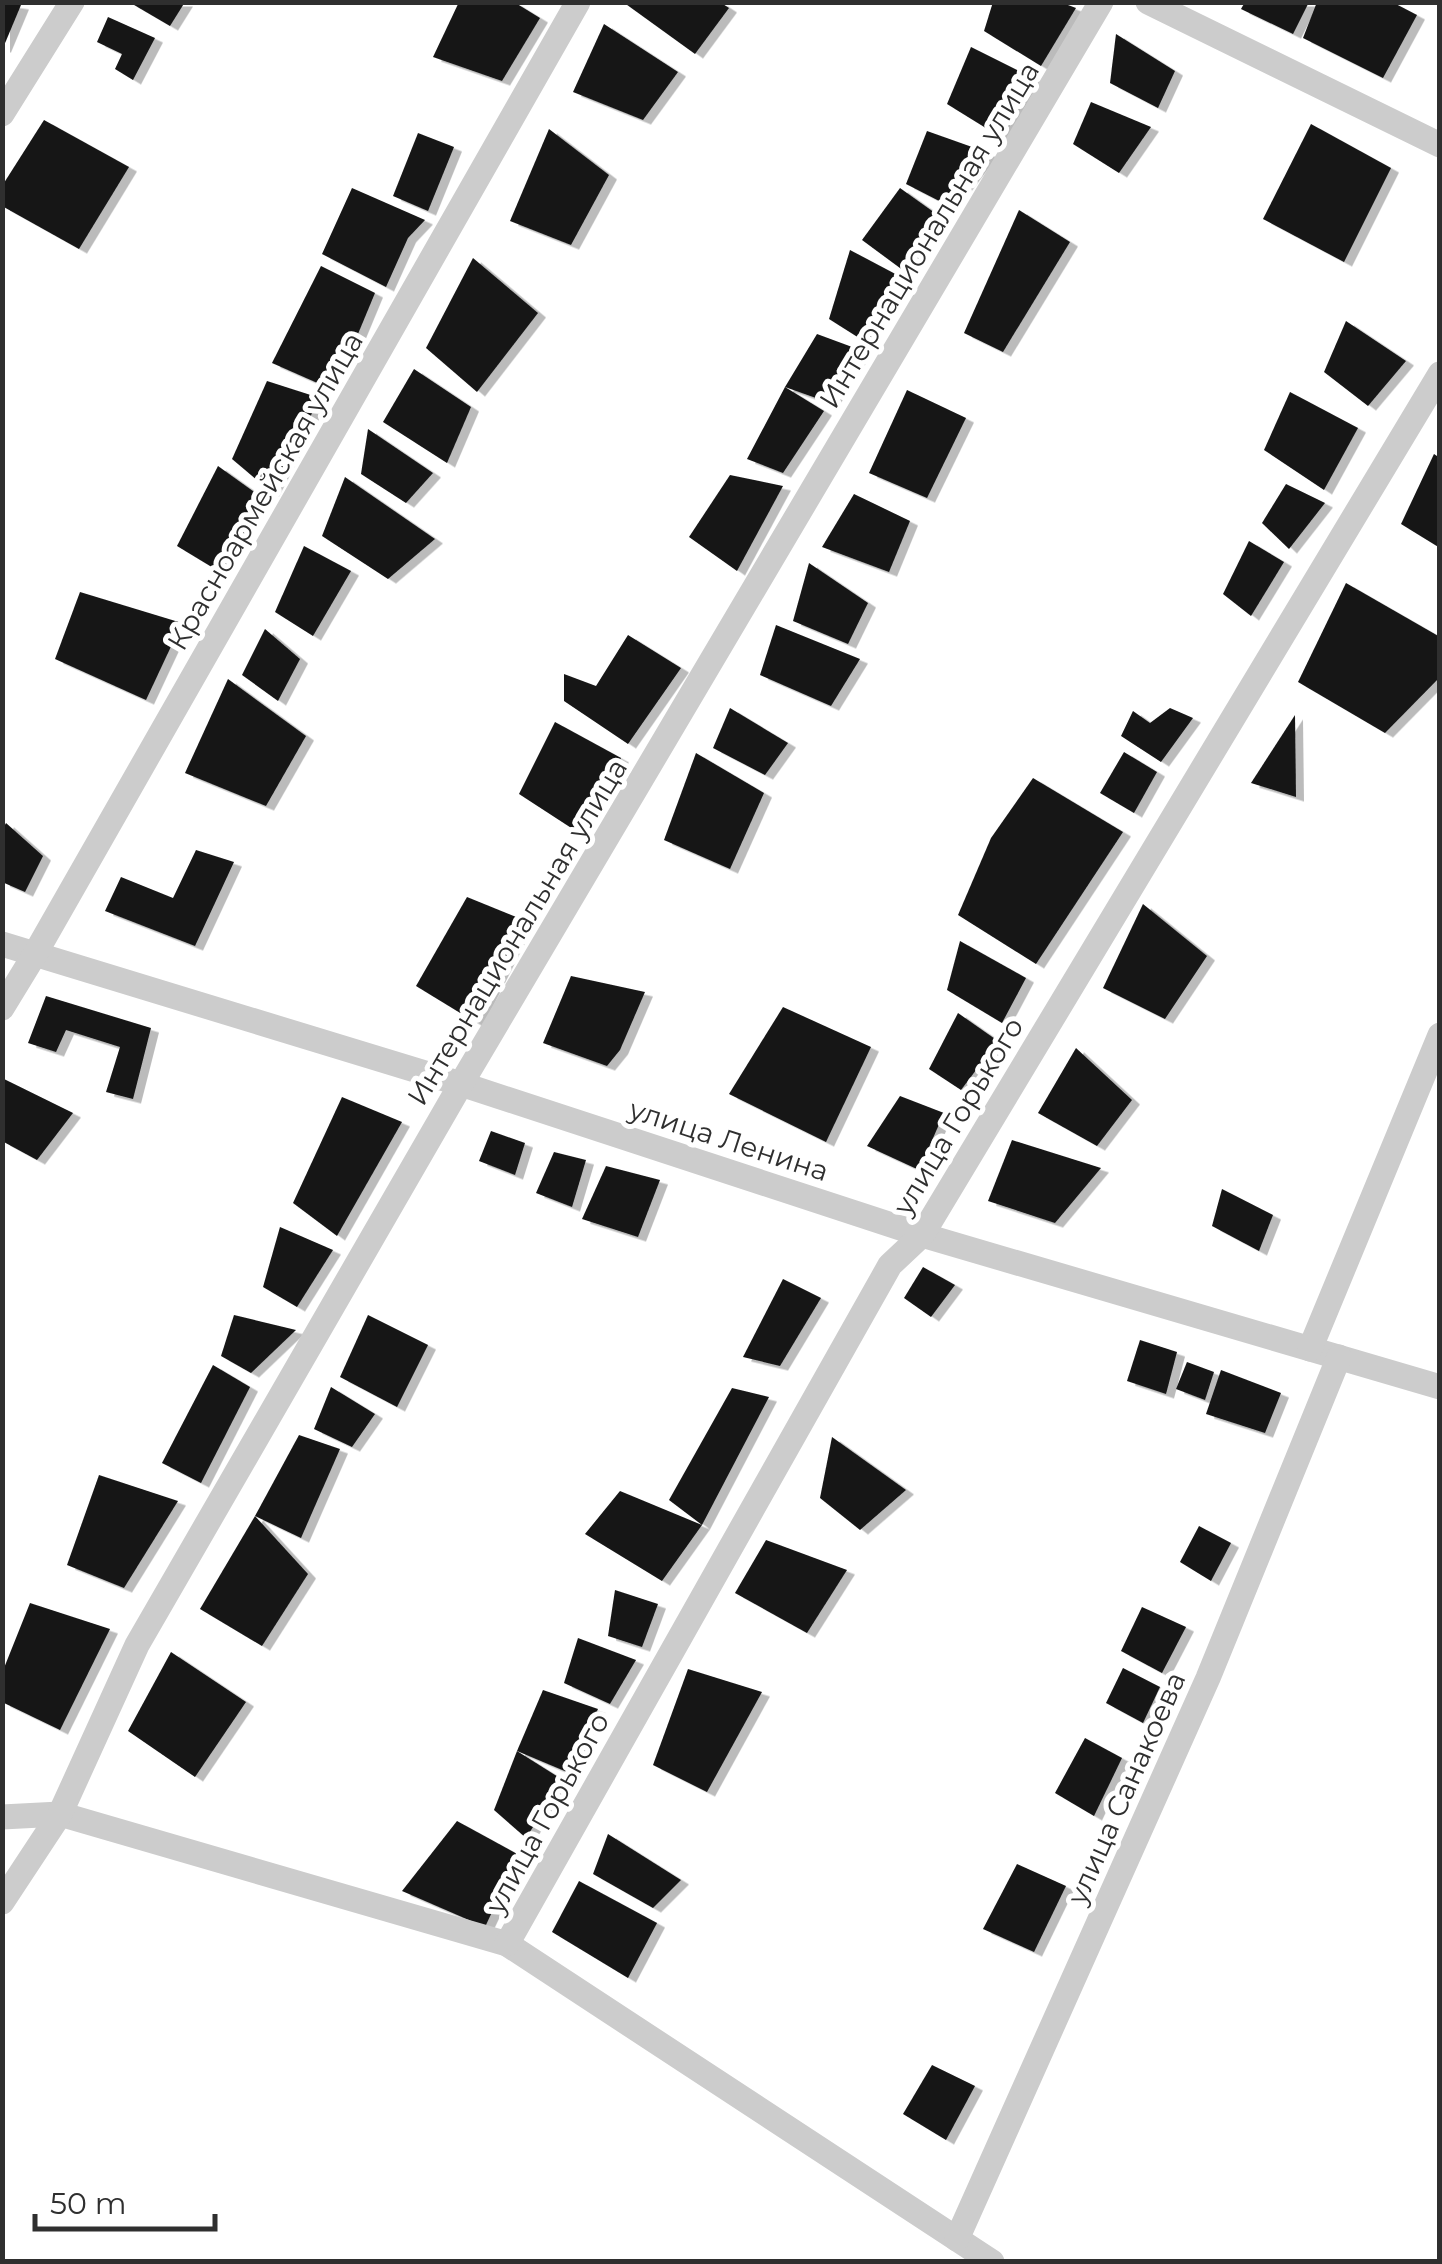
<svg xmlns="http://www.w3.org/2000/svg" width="1442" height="2264" font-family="Montserrat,sans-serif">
  <defs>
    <filter id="shadow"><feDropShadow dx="8" dy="4.5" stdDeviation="0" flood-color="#0004"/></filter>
  </defs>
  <rect width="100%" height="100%" fill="#fff"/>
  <g fill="#161616" filter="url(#shadow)">
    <polygon points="2,2 21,5 3,48 2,48"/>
    <polygon points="129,2 185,2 170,26"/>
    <polygon points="459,2 514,2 540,18 502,81 433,57"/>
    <polygon points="623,2 720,2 729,8 695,54"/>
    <polygon points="993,2 1060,2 1076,8 1041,66 984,31"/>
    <polygon points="1245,2 1309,2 1293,34 1241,9"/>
    <polygon points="1317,2 1392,2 1417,15 1383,78 1303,38"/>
    <polygon points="108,17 155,38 133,80 115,69 122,54 97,42"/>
    <polygon points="604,24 678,72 643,120 573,92"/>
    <polygon points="1116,34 1175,71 1158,108 1110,83"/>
    <polygon points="971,47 1037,80 1002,138 947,104"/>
    <polygon points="1091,102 1151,127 1119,173 1073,144"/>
    <polygon points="44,120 129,167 79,249 2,206 2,186"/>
    <polygon points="1311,124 1391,168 1344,262 1263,219"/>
    <polygon points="549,129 609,175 571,245 510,221"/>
    <polygon points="927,131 989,153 949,206 906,184"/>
    <polygon points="418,133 454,147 428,211 393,196"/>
    <polygon points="352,188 425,220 408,238 386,287 322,254"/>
    <polygon points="900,188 942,218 904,271 862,240"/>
    <polygon points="1019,210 1070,242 1003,352 964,333"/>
    <polygon points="850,250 901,277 867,343 829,319"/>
    <polygon points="473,258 538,313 477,392 426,348"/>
    <polygon points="321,266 375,293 348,358 322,385 272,363"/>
    <polygon points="1346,321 1406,361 1368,406 1324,372"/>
    <polygon points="817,334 863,351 830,403 785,387 824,411 783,473 747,459 785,387"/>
    <polygon points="414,369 471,407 447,463 383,422"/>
    <polygon points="267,381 320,398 271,492 232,459"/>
    <polygon points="907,390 966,418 927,498 869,473"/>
    <polygon points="1290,392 1358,428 1324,490 1264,450"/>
    <polygon points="368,429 433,473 406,503 361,474"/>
    <polygon points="1434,454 1440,458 1440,548 1401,524"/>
    <polygon points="218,466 264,499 220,572 177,546"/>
    <polygon points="730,475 783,486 737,571 689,537"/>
    <polygon points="345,477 435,539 388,579 322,536"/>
    <polygon points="1286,484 1325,503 1289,549 1262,523"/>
    <polygon points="854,494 910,521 889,572 822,547"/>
    <polygon points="1249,541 1284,562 1251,616 1223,594"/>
    <polygon points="304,546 351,571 313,636 275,612"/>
    <polygon points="809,563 868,603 848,644 793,621"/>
    <polygon points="1346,583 1440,637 1440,677 1385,733 1298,682"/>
    <polygon points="80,592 182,623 146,700 55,659"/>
    <polygon points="776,625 860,659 831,706 760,675"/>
    <polygon points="265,629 300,659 278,701 242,675"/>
    <polygon points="628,635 681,668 628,744 564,701 564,674 596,686"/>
    <polygon points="228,679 306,736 266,806 185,773"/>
    <polygon points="730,708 788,743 765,775 713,748"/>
    <polygon points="1170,708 1193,718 1161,762 1121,736 1133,711 1150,723"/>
    <polygon points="1295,715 1296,797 1251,783"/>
    <polygon points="555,722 621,758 579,833 519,794"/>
    <polygon points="1124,752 1157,772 1134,813 1100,793"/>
    <polygon points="696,753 764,793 730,869 664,840"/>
    <polygon points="1033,778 1123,832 1036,964 958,915 991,838"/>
    <polygon points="6,823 43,856 25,892 2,882 2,830"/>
    <polygon points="196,850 234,862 195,946 105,911 121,877 173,898"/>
    <polygon points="467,897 526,921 475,1022 416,986"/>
    <polygon points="1143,904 1207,956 1165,1019 1103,988"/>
    <polygon points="960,941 1026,978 1002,1023 947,990"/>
    <polygon points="571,976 645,992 620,1050 607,1066 543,1043"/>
    <polygon points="46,996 151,1028 133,1099 106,1092 120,1047 66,1030 56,1052 28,1043"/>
    <polygon points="783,1007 871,1047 826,1142 729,1094"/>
    <polygon points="958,1013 998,1041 961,1090 929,1069"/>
    <polygon points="1076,1048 1132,1100 1097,1146 1038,1113"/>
    <polygon points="2,1078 73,1113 37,1160 2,1141"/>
    <polygon points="900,1096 944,1113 919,1170 867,1146"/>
    <polygon points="342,1097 402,1122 337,1236 293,1203"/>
    <polygon points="491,1131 525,1143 515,1175 479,1161"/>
    <polygon points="1012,1140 1101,1168 1055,1223 988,1201"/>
    <polygon points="554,1152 586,1160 572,1207 536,1193"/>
    <polygon points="606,1166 660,1180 638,1237 582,1219"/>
    <polygon points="1222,1189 1273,1215 1259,1251 1212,1226"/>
    <polygon points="280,1227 333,1250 297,1307 263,1287"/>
    <polygon points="923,1267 955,1285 931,1317 904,1298"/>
    <polygon points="783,1279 821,1298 780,1366 743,1357"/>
    <polygon points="234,1315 296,1330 251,1373 221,1356"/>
    <polygon points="368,1315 428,1345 397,1407 340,1377"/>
    <polygon points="1140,1340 1177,1352 1166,1394 1127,1381"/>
    <polygon points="1187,1362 1214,1372 1205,1400 1176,1389"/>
    <polygon points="213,1365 250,1387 201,1483 162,1463"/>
    <polygon points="1221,1370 1281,1393 1265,1433 1206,1414"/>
    <polygon points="331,1387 375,1414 352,1447 314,1429"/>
    <polygon points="732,1388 769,1397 702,1525 662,1581 585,1534 620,1491 702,1525 669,1500"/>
    <polygon points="299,1435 340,1449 301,1538 255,1516"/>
    <polygon points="832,1437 906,1490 860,1530 820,1498"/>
    <polygon points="99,1475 178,1501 124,1588 67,1565"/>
    <polygon points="255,1516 308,1574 262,1646 200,1609"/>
    <polygon points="1199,1526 1231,1543 1211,1581 1180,1562"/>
    <polygon points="766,1540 847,1570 807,1633 735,1593"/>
    <polygon points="615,1590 658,1604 642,1647 608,1636"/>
    <polygon points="30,1603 110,1629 60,1730 2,1702 2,1673"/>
    <polygon points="1142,1607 1186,1627 1162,1673 1121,1651"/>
    <polygon points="578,1638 636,1660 610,1704 564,1683"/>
    <polygon points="171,1652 246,1702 195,1777 128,1731"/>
    <polygon points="1123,1668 1160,1687 1143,1723 1106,1703"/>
    <polygon points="688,1669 762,1692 707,1792 653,1765"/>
    <polygon points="543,1690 598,1709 567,1772 517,1751"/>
    <polygon points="1085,1738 1122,1758 1094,1816 1055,1793"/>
    <polygon points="517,1751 563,1780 526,1838 494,1810"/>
    <polygon points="457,1821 519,1855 485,1927 402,1891"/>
    <polygon points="608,1834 681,1880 653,1908 593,1874"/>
    <polygon points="1017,1864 1066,1886 1034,1952 983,1929"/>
    <polygon points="579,1881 657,1923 628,1978 552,1932"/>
    <polygon points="932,2065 975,2086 946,2140 903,2114"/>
  </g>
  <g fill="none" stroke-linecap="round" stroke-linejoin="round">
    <g stroke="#ccc" stroke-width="25">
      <polyline points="1148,2 1440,145"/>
      <polyline points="2,114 72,2"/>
      <polyline points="2,944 461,1084 922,1235 1440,1387"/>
      <polyline points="2,1008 35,954 578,2"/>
      <polyline points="1310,1349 1440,1035"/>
      <polyline points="2,1817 60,1814 507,1944 992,2262"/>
      <polyline points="2,1902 60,1814 137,1645 461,1084 1101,2"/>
      <polyline points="507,1944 890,1265 922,1235 1440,374"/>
      <polyline points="957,2239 1208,1678 1339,1357"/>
    </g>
  </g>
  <g text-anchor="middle" stroke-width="10" stroke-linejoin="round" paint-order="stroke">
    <g font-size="28" fill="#2f2f2f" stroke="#fff">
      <text transform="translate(929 235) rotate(-59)" y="10">Интернациональная улица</text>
      <text transform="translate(265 491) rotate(-60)" y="10">Красноармейская улица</text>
      <text transform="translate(517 932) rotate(-59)" y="10">Интернациональная улица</text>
      <text transform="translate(958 1116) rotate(-59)" y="10">улица Горького</text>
      <text transform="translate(729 1140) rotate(18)" y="10">улица Ленина</text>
      <text transform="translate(1126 1788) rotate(-66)" y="10">улица Санакоева</text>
      <text transform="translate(547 1813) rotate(-61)" y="10">улица Горького</text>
    </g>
  </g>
  <rect width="1442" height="2264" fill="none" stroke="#2f2f2f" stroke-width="10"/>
  <path d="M35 2214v15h180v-15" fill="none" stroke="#2f2f2f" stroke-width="5"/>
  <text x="50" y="2214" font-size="30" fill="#2f2f2f" stroke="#ffffff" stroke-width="8" paint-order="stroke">50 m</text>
</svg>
